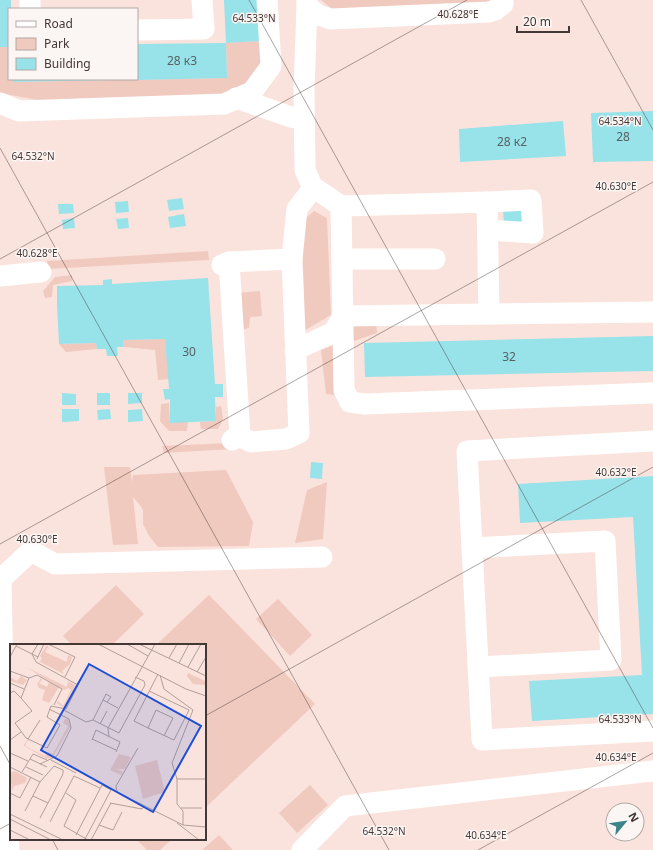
<svg xmlns="http://www.w3.org/2000/svg" width="653" height="850" font-family="'Noto Sans',sans-serif">
  <rect width="100%" height="100%" fill="#fbe3dd"/>
  <g fill="#f0c9bf">
    <polygon points="321,0 492,0 489,3 332,9"/>
    <polygon points="261,41 267,61 255,78 226,95 43,101 0,93 0,47 9,47 9,79 13,79 13,82 227,78 226,43"/>
    <polygon points="314,211 327,218 331,315 302,332 299,224"/>
    <polygon points="208,251 209,260 48,269 47,261"/>
    <polygon points="72,275 72,281 53,285 52,297 45,298 43,291 55,277"/>
    <polygon points="260,291 262,316 250,317 249,328 241,330 237,293"/>
    <polygon points="376,323 377,333 354,341 348,331 353,325"/>
    <polygon points="165,339 169,379 158,380 155,350 124,347 123,340"/>
    <polygon points="96,343 97,349 66,352 59,344"/>
    <polygon points="335,345 335,395 326,394 321,350"/>
    <polygon points="169,403 170,422 188,422 187,431 169,431 160,421 161,404"/>
    <polygon points="221,406 223,419 218,429 201,429 200,422 216,421 216,407"/>
    <polygon points="231,443 232,449 164,453 162,446"/>
    <polygon points="104,467 130,467 132,482 133,475 226,470 253,522 249,546 158,547 149,536 143,524 143,510 140,505 133,497 138,544 113,545"/>
    <polygon points="327,482 323,539 295,543 307,490"/>
    <polygon points="116,585 144,614 112,645 72,645 63,636"/>
    <polygon points="209,595 315,704 205,808 205,645 156,645"/>
    <polygon points="278,599 312,635 290,656 256,619"/>
    <polygon points="310,785 328,805 297,833 279,813"/>
    <polygon points="219,835 233,850 202,850"/>
    <polygon points="136,839 172,839 160,850 147,850"/>
  </g>
  <g fill="#98e2ea">
    <polygon points="0,0 11,0 11,9 9,9 9,47 0,47"/>
    <polygon points="224,0 260,0 262,41 226,43"/>
    <polygon points="226,43 227,78 137,80 137,44"/>
    <polygon points="13,79 113,79 113,80 13,82"/>
    <polygon points="653,111 653,161 593,162 591,113"/>
    <polygon points="563,121 566,156 460,162 459,129"/>
    <polygon points="182,198 184,209 169,211 167,200"/>
    <polygon points="128,201 129,212 116,213 115,202"/>
    <polygon points="58,204 73,204 74,213 59,214"/>
    <polygon points="530,207 531,225 504,226 503,208"/>
    <polygon points="184,214 186,226 170,228 168,217"/>
    <polygon points="74,218 75,228 63,229 62,220"/>
    <polygon points="128,218 129,228 118,229 116,219"/>
    <polygon points="208,278 215,384 223,384 223,397 215,397 216,421 170,423 170,399 165,400 163,389 169,389 165,339 123,340 124,347 117,347 118,356 107,356 106,349 97,349 96,343 59,344 57,305 57,286 103,285 103,280 112,279 112,284"/>
    <polygon points="653,336 653,371 365,377 364,343"/>
    <polygon points="62,393 76,394 76,405 62,405"/>
    <rect x="97" y="393" width="13" height="12"/>
    <polygon points="128,393 142,393 142,403 128,404"/>
    <polygon points="62,409 79,409 79,421 62,422"/>
    <polygon points="110,409 111,419 98,420 97,410"/>
    <polygon points="142,409 143,421 128,422 128,410"/>
    <polygon points="311,462 323,463 322,479 310,478"/>
    <polygon points="653,476 653,714 532,721 529,681 642,675 633,517 520,523 518,484"/>
  </g>
  <g fill="none" stroke-linecap="round" stroke-linejoin="round">
    <g stroke="#fff" stroke-width="21">
      <polyline points="30,0 30,9"/>
      <polyline points="307,0 307,6 318,15 331,19 489,12 495,10 503,4 503,0"/>
      <polyline points="307,6 304,89 305,170 313,188 319,191 341,206 344,390 350,402 365,404 653,393"/>
      <polyline points="137,30 204,29 202,0"/>
      <polyline points="236,98 291,117 304,119"/>
      <polyline points="0,103 19,111 224,104 252,92 271,66 267,0"/>
      <polyline points="487,202 531,200 533,233 488,230"/>
      <polyline points="341,206 487,202 489,314"/>
      <polyline points="292,259 297,209 313,188"/>
      <polyline points="342,259 435,259"/>
      <polyline points="229,262 240,436"/>
      <polyline points="222,265 229,262 292,259 299,433 286,439 251,442 240,436 232,440"/>
      <polyline points="0,276 41,272"/>
      <polyline points="343,316 653,312"/>
      <polyline points="295,350 334,332 343,316"/>
      <polyline points="472,548 482,740 653,731"/>
      <polyline points="478,667 611,660 605,541 472,548 467,451 653,441"/>
      <polyline points="9,850 5,782 1,579 31,551 55,564 322,557"/>
      <polyline points="302,850 345,806 653,771"/>
    </g>
  </g>
  <path fill="none" stroke="#433835" stroke-width="1" stroke-opacity="0.45" d="M 249,0 L 653,728M 581,0 L 653,130M 0,148 L 389,850M 0,259 L 467,0M 0,544 L 653,182M 205,716 L 653,467M 0,746 L 11,766M 0,829 L 11,823M 52,839 L 58,850M 478,850 L 653,753"/>
  <g text-anchor="middle" stroke-width="3" stroke-linejoin="round" paint-order="stroke">
    <g font-size="12" fill="#586262">
      <text x="182" y="65">28 к3</text>
      <text x="623" y="141">28</text>
      <text x="512" y="146">28 к2</text>
      <text x="189" y="356">30</text>
      <text x="509" y="361">32</text>
    </g>
  </g>
  <g transform="translate(10 644)">
    <rect width="196" height="196" fill="#fbe3dd"/>
    <path d="M 37,1 L 39,5 L 37,4 L 35,8 L 57,18 L 58,11 L 62,13 L 60,20 L 52,27 L 54,30 L 30,18 L 32,14 L 30,12 ZM 16,23 L 57,43 L 58,37 L 67,42 L 56,63 L 54,64 L 47,59 L 48,57 L 53,62 L 61,46 L 58,44 L 54,46 ZM 178,29 L 195,37 L 196,41 L 183,40 L 177,32 ZM 11,32 L 17,36 L 13,41 L 0,37 L 0,33 L 7,37 ZM 31,34 L 32,36 L 29,39 L 37,43 L 39,38 L 49,43 L 39,59 L 32,56 L 35,46 L 29,44 L 27,40 ZM 55,75 L 58,75 L 60,83 L 43,113 L 37,115 L 14,102 L 14,101 L 17,96 L 20,97 L 17,97 L 15,102 L 35,112 L 38,108 L 43,110 L 58,82 L 53,79 ZM 109,110 L 121,113 L 115,125 L 107,125 L 113,128 L 111,131 L 100,126 ZM 147,116 L 155,148 L 133,155 L 125,122 ZM 5,127 L 17,134 L 15,139 L 4,142 L 2,147 L 0,129 Z" fill="#f0c9bf"/>
    <path fill="none" stroke="#b19f9a" stroke-width="1" d="M 28,0 L 22,10 L 26,18 L 68,41 L 56,65 L 41,62 L 37,73 L 50,81 L 37,104 L 16,94 L 5,79 L 22,67 L 11,54 L 19,34 L 27,31 L 52,45 L 44,61M 38,0 L 65,13 L 55,33M 88,0 L 176,45 L 196,52M 117,0 L 138,12M 129,0 L 196,32M 6,2 L 28,13M 0,13 L 7,0M 159,14 L 167,0M 27,15 L 34,0M 169,19 L 179,0M 178,23 L 191,0M 0,27 L 19,34M 187,28 L 196,13M 148,30 L 124,77 L 138,84 L 146,66 L 163,74 L 154,92M 150,31 L 154,45 L 183,66 L 162,119 L 167,135 L 196,135M 0,39 L 14,45M 0,49 L 4,47 L 11,54M 93,56 L 96,50 L 101,53 L 97,58M 54,66 L 76,78 L 83,76 L 109,89 L 135,41 L 134,37 L 125,33M 83,76 L 93,56 L 108,64M 90,80 L 97,67M 138,84 L 164,96 L 179,66 L 139,47M 99,93 L 98,84 L 145,0M 18,95 L 30,76M 82,95 L 106,106M 0,96 L 11,88M 82,96 L 86,86 L 110,98 L 106,108M 128,104 L 106,142 L 107,148 L 173,181M 0,109 L 18,117M 20,115 L 37,123M 41,116 L 66,129M 30,120 L 47,112 L 61,84 L 59,75 L 39,65M 0,123 L 30,138M 16,123 L 33,131M 12,128 L 23,110 L 37,116M 167,135 L 167,160 L 173,167 L 173,181 L 196,183M 0,149 L 10,154 L 21,133M 56,149 L 66,156 L 54,182 L 78,196M 23,152 L 38,159 L 30,174M 100,159 L 132,165 L 134,162M 171,164 L 192,164M 15,167 L 30,138 L 44,122 L 53,126 L 53,130 L 38,159M 0,170 L 53,196M 0,175 L 41,196M 40,178 L 64,132 L 90,144M 167,179 L 189,196M 89,181 L 103,186 L 112,168M 0,186 L 20,196M 66,191 L 92,141 L 101,146 L 75,195M 81,196 L 101,159"/>
    <path fill="#1d4ed8" fill-opacity="0.15" stroke="#1d4ed8" stroke-width="2" d="M 79,20 L 191,82 L 143,168 L 31,106 Z"/>
    <rect width="196" height="196" fill="none" stroke="#433835" stroke-width="2"/>
  </g>
  <g font-size="10" text-anchor="middle" fill="#433835" stroke="#fbf5f3" stroke-width="3" stroke-linejoin="round" paint-order="stroke">
    <text x="458" y="18">40.628°E</text>
    <text x="254" y="22">64.533°N</text>
    <text x="620" y="125">64.534°N</text>
    <text x="33" y="160">64.532°N</text>
    <text x="616" y="190">40.630°E</text>
    <text x="37" y="257">40.628°E</text>
    <text x="616" y="476">40.632°E</text>
    <text x="37" y="543">40.630°E</text>
    <text x="620" y="723">64.533°N</text>
    <text x="616" y="761">40.634°E</text>
    <text x="384" y="835">64.532°N</text>
    <text x="486" y="839">40.634°E</text>
  </g>
  <rect x="8" y="8" width="130" height="72" fill="#fbf5f3" stroke="#b1a9a7"/>
  <rect x="16" y="21" width="20" height="6" fill="#ffffff" stroke="#b1a9a7"/>
  <text x="44" y="28" font-size="12" fill="#433835">Road</text>
  <rect x="16" y="38" width="20" height="12" fill="#f0c9bf" stroke="#b1a9a7"/>
  <text x="44" y="48" font-size="12" fill="#433835">Park</text>
  <rect x="16" y="58" width="20" height="12" fill="#98e2ea" stroke="#b1a9a7"/>
  <text x="44" y="68" font-size="12" fill="#433835">Building</text>
  <g transform="translate(625 822) rotate(61)"><circle r="19" fill="#fbf5f3" stroke="#b1a9a7"/>
  <path d="M0-3L7 15L0 10L-7 15Z" fill="#3c848b"/>
  <text y="-6" font-size="11" font-weight="bold" text-anchor="middle" fill="#433835">N</text>
  </g>
  <path d="M517 26v6h52v-6" fill="none" stroke="#433835" stroke-width="2"/>
  <text x="523" y="26" font-size="12" fill="#433835" stroke="#fbf5f3" stroke-width="3" paint-order="stroke">20 m</text>
</svg>
